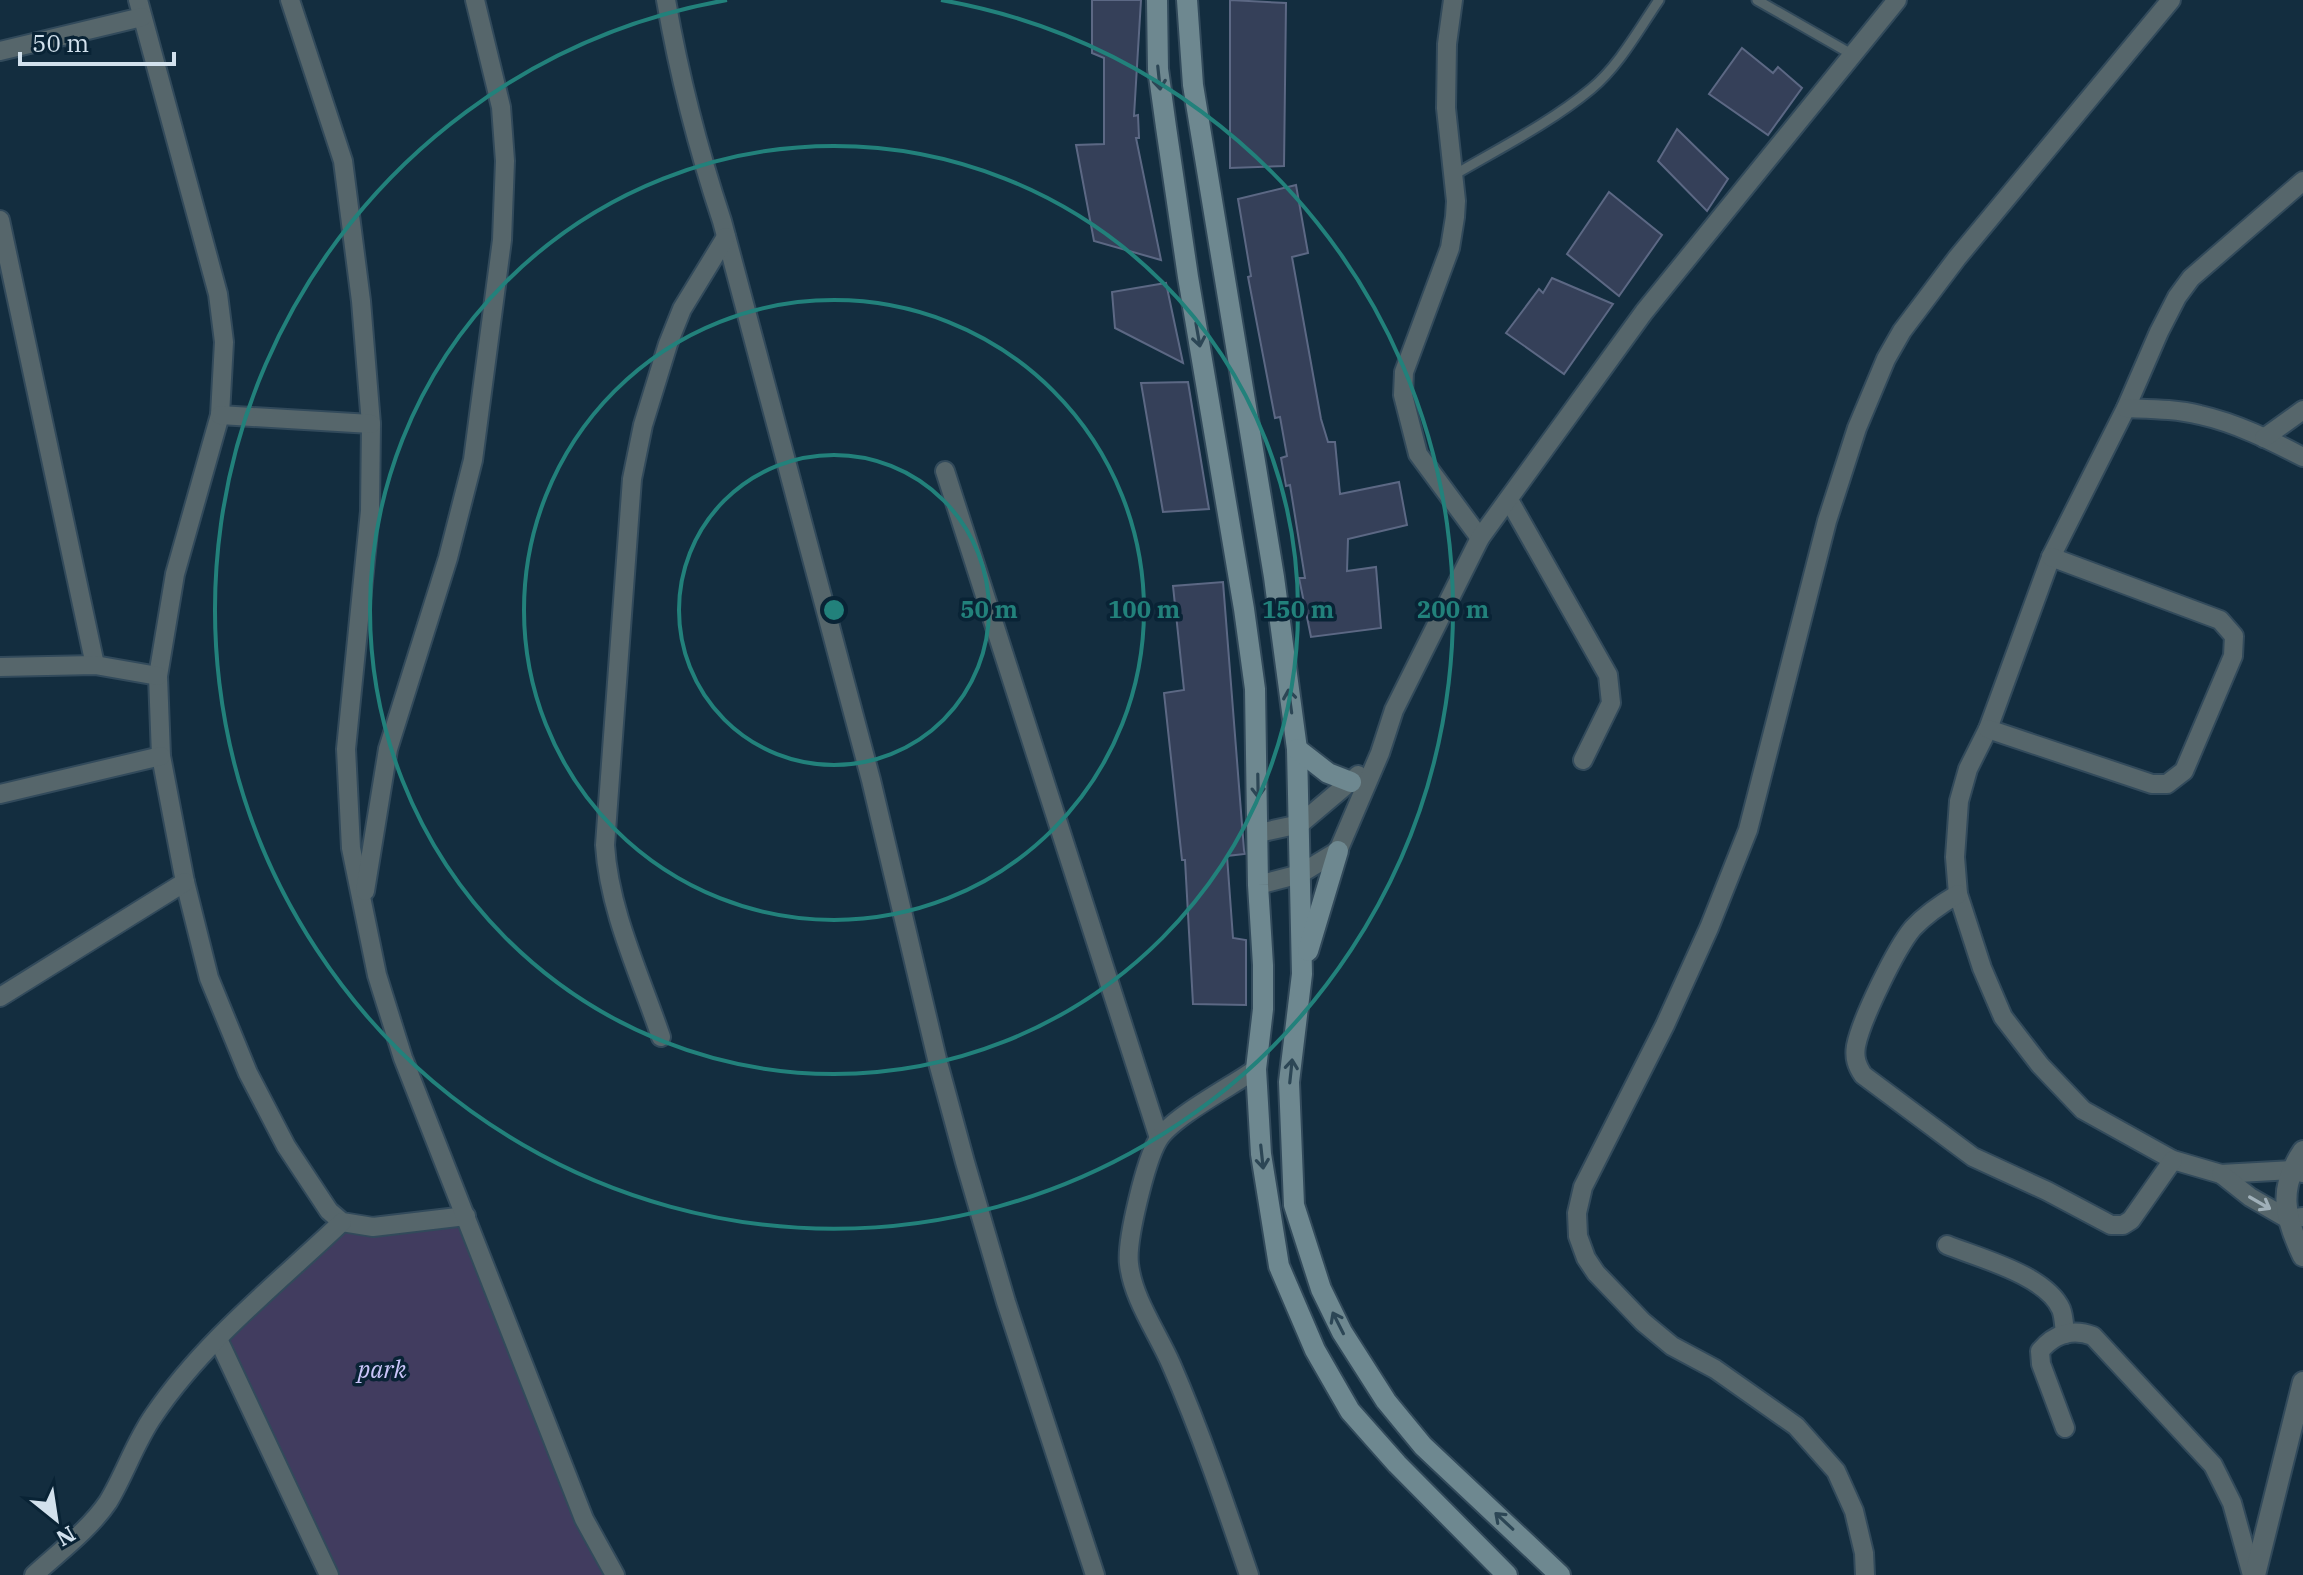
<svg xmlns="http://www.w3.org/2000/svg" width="2303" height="1575" font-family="'IBM Plex Serif',serif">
  <rect width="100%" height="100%" fill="#132d3f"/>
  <polygon fill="#413c5f" points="466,1216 615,1575 330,1575 218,1339 342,1222"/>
  <g fill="#354059" stroke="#5c6884" stroke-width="2">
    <polygon points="1092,0 1141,0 1134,116 1138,115 1139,138 1136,138 1161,260 1094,241 1076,145 1104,144 1104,58 1092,53"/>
    <polygon points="1230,0 1286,3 1284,166 1230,168"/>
    <polygon points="1742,48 1773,73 1778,67 1802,88 1768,135 1709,94"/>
    <polygon points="1677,129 1728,179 1707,211 1658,161"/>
    <polygon points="1296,185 1308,253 1292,257 1321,419 1328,442 1335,442 1340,494 1399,482 1407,525 1348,539 1347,571 1376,567 1381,628 1311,637 1299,578 1305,578 1290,485 1286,486 1281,458 1287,456 1280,417 1275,418 1248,277 1251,276 1238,199"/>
    <polygon points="1609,192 1662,235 1619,296 1567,254"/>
    <polygon points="1552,278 1613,304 1564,374 1506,333 1539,289 1543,293"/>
    <polygon points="1166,283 1183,363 1115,328 1112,292"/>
    <polygon points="1188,382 1209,509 1163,512 1141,383"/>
    <polygon points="1223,582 1244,850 1245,854 1227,856 1233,938 1246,940 1246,1005 1193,1004 1185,860 1182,860 1164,693 1184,690 1173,586"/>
  </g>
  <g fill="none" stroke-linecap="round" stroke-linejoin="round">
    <defs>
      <g id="service">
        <polyline points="1757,0 1853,55"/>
        <path d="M 1454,175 C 1500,148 1550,123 1591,89 C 1619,66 1639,29 1659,0"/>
      </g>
      <g id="minor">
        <polyline points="138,0 218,294 224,342 220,415 175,574 158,676 161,756 185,882 209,978 248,1073 286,1146 329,1211 342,1222 373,1227 466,1216"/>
        <polyline points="290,0 343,161 361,301 371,424 370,511 346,749 351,848 377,975 403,1058 564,1468 584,1519 615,1575"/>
        <path d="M 666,0 C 679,75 698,149 722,221 L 871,780 L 937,1059 L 965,1162 L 1006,1302 L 1095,1575"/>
        <polyline points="1453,0 1447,44 1446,108 1456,201 1455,217 1450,248 1404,372 1403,395 1418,454 1480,538"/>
        <polyline points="0,51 142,17"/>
        <polyline points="2303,181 2191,278 2177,297 2159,332 2126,408 2051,557 1988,729 1968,769 1959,801 1955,857 1958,894 1982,968 2003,1017 2040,1065 2083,1110 2173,1160 2221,1174 2291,1170 2303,1173"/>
        <polyline points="0,220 95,665"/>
        <path d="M 2126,408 C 2151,409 2176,409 2200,415 C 2236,423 2270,440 2303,457"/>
        <polyline points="220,415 371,424"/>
        <polyline points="2264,438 2303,410"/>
        <polyline points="945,471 1159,1138"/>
        <polyline points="1509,500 1608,675 1611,703 1583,760"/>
        <polyline points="0,667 95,665 158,676"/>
        <polyline points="1988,729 2152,784 2167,784 2184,771 2233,656 2234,636 2220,620 2051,557"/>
        <polyline points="0,794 161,756"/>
        <polyline points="1259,833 1300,824 1358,775"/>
        <polyline points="1258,885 1300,874 1338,851 1380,753 1394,710 1480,538 1644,312 1897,0"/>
        <polyline points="365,891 388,749 448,558 473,460 502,240 505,161 501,107 475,0"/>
        <path d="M 1958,894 C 1941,904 1926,914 1913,928 C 1896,948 1861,1020 1856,1046 C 1854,1058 1857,1066 1863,1075 L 1973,1157 L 2047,1191 L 2111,1225 L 2123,1225 L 2131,1220 L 2173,1160"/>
        <polyline points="0,997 185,882"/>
        <path d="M 661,1037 C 640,975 609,911 605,845 L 632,479 L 643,425 L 668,344 L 682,309 L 726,237"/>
        <polyline points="2221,1174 2250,1197 2288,1219 2303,1217"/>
        <path d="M 1947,1245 C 1979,1258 2046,1275 2061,1309 C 2064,1316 2064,1326 2065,1334"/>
        <polyline points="218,1339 329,1575"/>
        <path d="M 2065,1428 L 2041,1364 L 2040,1351 C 2054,1334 2072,1328 2093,1336 L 2213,1465 L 2232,1503 L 2252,1575"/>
        <path d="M 34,1575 C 59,1552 89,1530 108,1502 C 125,1474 135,1442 154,1415 C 204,1341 278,1283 342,1222"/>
        <path d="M 1249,1575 C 1225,1504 1201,1433 1171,1364 C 1157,1332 1133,1299 1129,1264 C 1126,1240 1146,1160 1158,1140 C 1172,1117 1232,1086 1256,1069"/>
        <polyline points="1865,1575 1864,1553 1854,1511 1836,1471 1796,1426 1715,1369 1672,1346 1643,1322 1596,1273 1586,1258 1578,1236 1577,1213 1583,1187 1665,1025 1709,928 1748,830 1827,521 1857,428 1886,359 1902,331 1957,258 2171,0"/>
      </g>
      <g id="tertiary">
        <path d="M 2303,1151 C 2278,1188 2284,1217 2303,1256"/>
        <polyline points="2255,1575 2303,1382"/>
      </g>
      <g id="secondary">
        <polyline points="1157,0 1158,69 1166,127 1188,277 1244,609 1255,689 1258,885 1263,965 1263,1009 1256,1069 1261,1154 1279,1266 1315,1350 1350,1411 1397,1464 1507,1575"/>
        <polyline points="1187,0 1193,85 1274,577 1297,749 1302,974 1289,1082 1294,1205 1321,1289 1342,1332 1386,1401 1423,1446 1560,1575"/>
        <polyline points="1297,749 1328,773 1351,782"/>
        <polyline points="1308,951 1338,851"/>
      </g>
    </defs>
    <use href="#service" stroke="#324a5b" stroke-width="13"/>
    <use href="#minor" stroke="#324a5b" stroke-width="22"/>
    <use href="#tertiary" stroke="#324a5b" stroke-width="24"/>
    <use href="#secondary" stroke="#324a5b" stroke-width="24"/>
    <use href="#service" stroke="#56666b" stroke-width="9"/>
    <use href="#minor" stroke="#56666b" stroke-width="18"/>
    <use href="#tertiary" stroke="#56666b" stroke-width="20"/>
    <use href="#secondary" stroke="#6e8890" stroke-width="20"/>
  </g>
  <defs><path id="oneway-shaft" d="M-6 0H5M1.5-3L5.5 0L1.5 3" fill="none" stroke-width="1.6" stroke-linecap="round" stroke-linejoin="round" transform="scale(2)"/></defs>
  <g stroke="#2c4655">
    <use href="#oneway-shaft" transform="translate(1159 78) rotate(84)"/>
    <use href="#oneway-shaft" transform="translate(1198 335) rotate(80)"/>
    <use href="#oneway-shaft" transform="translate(1290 701) rotate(-98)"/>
    <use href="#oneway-shaft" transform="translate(1258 786) rotate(89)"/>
    <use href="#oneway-shaft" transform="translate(1291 1071) rotate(-84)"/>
    <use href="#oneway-shaft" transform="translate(1262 1157) rotate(84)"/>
    <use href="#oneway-shaft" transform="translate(1338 1323) rotate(-117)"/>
    <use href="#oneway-shaft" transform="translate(1504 1521) rotate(-137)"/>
  </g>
  <use stroke="#a0b0b9" href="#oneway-shaft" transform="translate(2260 1203) rotate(30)"/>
  <g fill="none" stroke="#22817b" stroke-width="4">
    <circle cx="834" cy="610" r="155"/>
    <circle cx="834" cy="610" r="310"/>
    <circle cx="834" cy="610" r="464"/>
    <path d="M941 0A619 619 0 1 1 727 0"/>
  </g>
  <g text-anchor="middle" stroke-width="7" stroke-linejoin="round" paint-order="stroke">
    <g font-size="24" font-style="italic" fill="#cbc6fa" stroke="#092335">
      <text x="382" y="1378">park</text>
    </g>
  </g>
  <circle cx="834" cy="610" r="12" fill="#22817b" stroke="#092335" stroke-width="4"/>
  <g font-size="24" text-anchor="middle" font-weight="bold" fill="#22817b" stroke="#092335" stroke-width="7" stroke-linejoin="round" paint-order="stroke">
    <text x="989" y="618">50 m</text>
    <text x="1144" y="618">100 m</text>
    <text x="1298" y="618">150 m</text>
    <text x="1453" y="618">200 m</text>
  </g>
  <g transform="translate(56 1519) rotate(150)" stroke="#092335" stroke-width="6" paint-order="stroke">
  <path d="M0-6L14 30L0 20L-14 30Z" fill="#d2e1ed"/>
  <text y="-12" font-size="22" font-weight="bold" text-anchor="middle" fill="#d2e1ed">N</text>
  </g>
  <path d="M20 52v12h154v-12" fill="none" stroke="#d2e1ed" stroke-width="4"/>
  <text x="32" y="52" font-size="24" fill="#d2e1ed" stroke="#092335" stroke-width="6" paint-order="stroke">50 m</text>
</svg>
